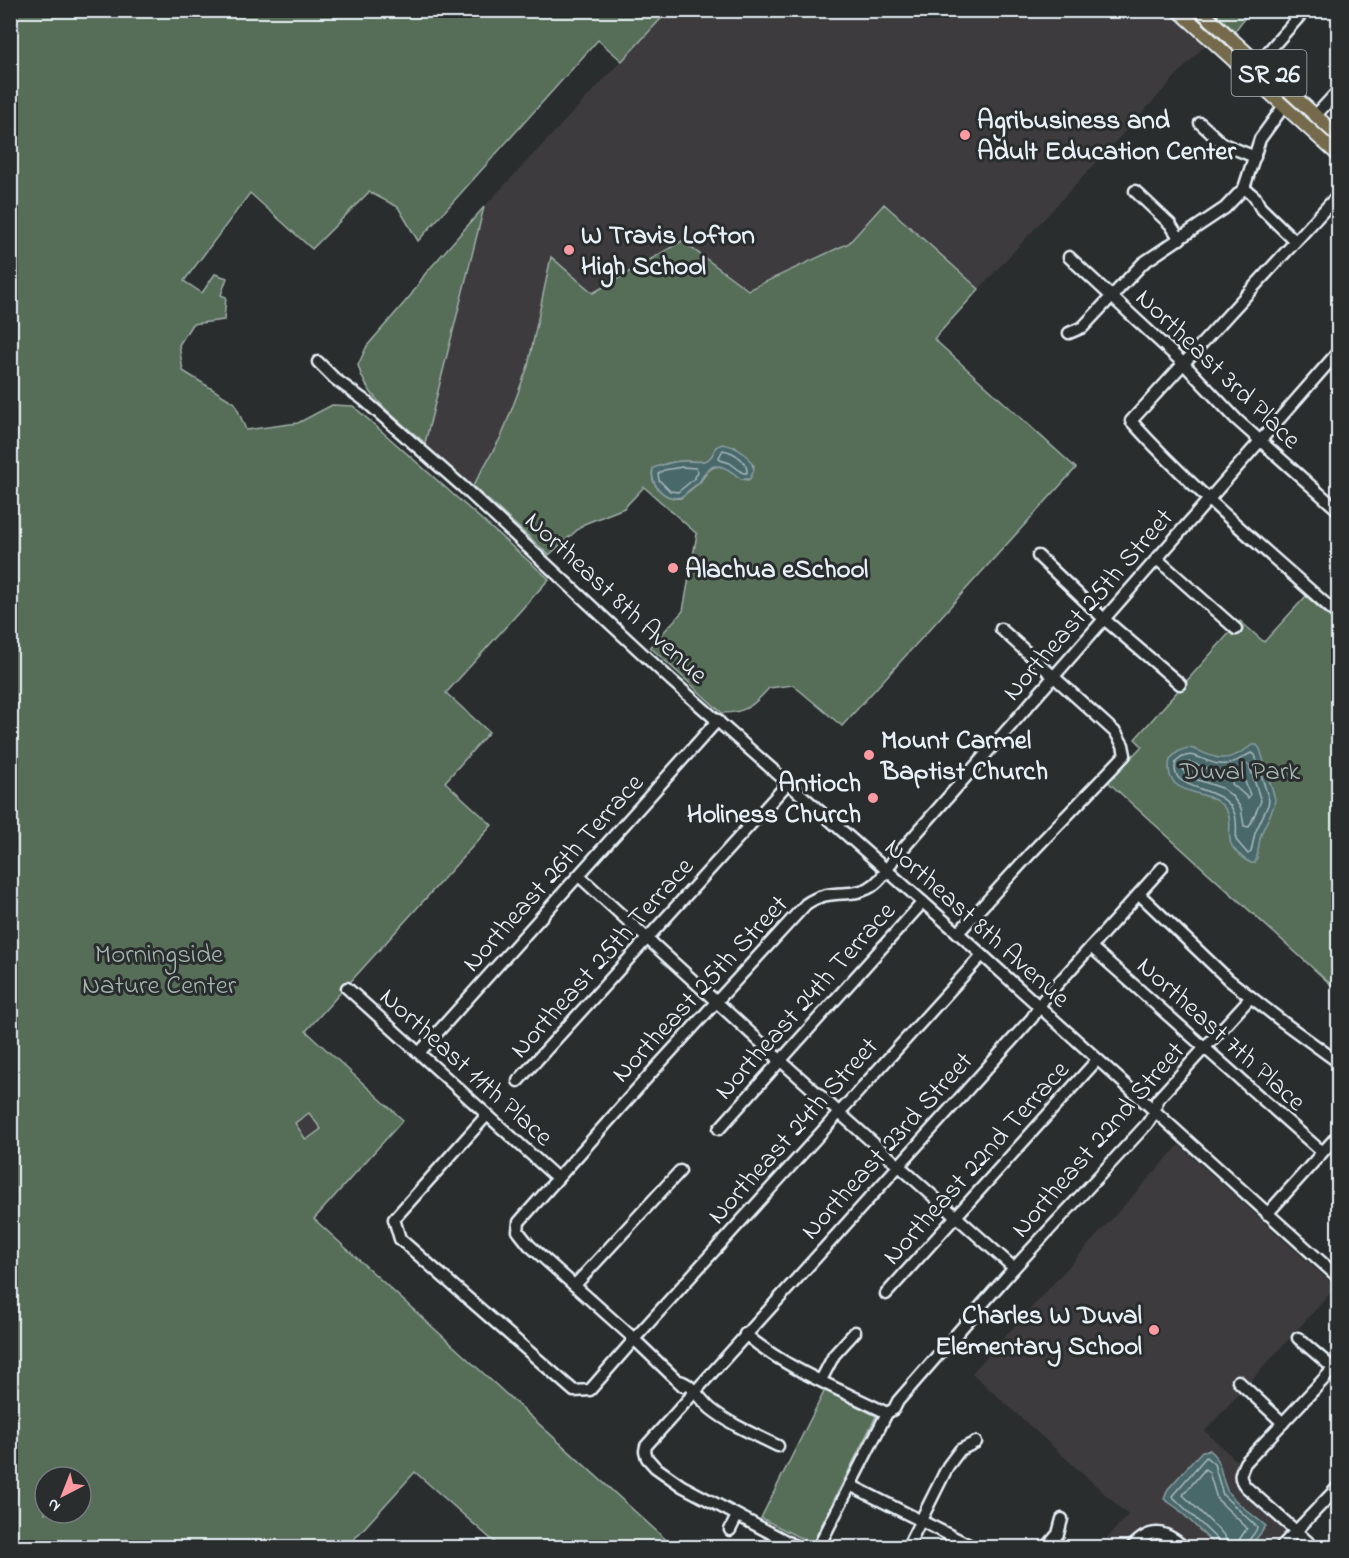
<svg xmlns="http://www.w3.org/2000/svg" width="1349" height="1558" font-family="'Indie Flower',sans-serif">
  <rect width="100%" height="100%" fill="#2a2d2e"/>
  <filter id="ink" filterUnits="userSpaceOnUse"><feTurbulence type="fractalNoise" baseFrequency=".0167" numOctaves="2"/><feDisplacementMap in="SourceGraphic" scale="12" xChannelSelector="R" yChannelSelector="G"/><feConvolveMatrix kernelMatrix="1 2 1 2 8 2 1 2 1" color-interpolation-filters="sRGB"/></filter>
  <g filter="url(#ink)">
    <g fill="#3c3a3e">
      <polygon points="668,11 1167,11 1205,45 979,289 884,204 850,243 748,290 682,241 593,293 551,258 528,366 502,435 473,486 425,443 484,207"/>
      <polygon points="309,1113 321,1129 306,1140 294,1123"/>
      <polygon points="1179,1145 1336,1287 1205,1431 1239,1463 1235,1472 1238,1485 1309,1547 1099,1547 1128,1515 972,1373"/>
    </g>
    <g fill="#566d59" stroke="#9fafa8" stroke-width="1.5" fill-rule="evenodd">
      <path d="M 10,11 L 668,11 L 622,61 L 598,40 L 418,241 L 398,207 L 369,192 L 312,249 L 250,193 L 184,281 L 202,293 L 215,274 L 227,278 L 221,295 L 226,297 L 224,320 L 192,324 L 179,345 L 183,371 L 235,403 L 246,430 L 298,423 L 332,405 L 353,406 L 549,579 L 446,693 L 489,732 L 445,782 L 492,825 L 306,1031 L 403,1120 L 314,1219 L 674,1547 L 500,1547 L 415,1472 L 347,1547 L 11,1547 ZM 309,1113 L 321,1129 L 306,1140 L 295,1123 ZM 45,1477 L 81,1477 L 81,1513 L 45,1513 Z"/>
      <polygon points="1213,11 1250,11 1235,31"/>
      <path d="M 884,204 L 979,289 L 934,339 L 1076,468 L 842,726 L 793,685 L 769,688 C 754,705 746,713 722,713 L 650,647 L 683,611 L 697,534 L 644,487 L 624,508 L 584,524 L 549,555 L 473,486 L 502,435 L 528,366 L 551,257 L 593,293 L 682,241 L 748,290 L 849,243 ZM 716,447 L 735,447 L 754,466 L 748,480 C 738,479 736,472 727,468 C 712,462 707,472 700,482 C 694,488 687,491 681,498 C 665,500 649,485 653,469 C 662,464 671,462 681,461 C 698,460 709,468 716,447 Z"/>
      <path d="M 484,207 L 425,443 C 400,421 366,399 358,365 L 367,346 L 411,295 L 425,274 Z"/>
      <polygon points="1306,596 1338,625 1338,701 1334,706 1338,710 1338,991 1108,782 1142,746 1135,739 1240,621 1264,642"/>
      <polygon points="825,1390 876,1416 812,1544 761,1518"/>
    </g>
    <g fill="#49676a" stroke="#899ea3" stroke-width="1.5">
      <path d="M 722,444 C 737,446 751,456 754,470 L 750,479 L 741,479 C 732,472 718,459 706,471 C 703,474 702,480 698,483 C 693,488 687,490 684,496 C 667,503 649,486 653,468 C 662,465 671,462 681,461 C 698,460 709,468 716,447 Z"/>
      <path d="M 1252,745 L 1257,745 L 1260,749 L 1275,799 C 1274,812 1265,822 1261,835 C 1258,844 1259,854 1255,863 L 1251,863 C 1243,859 1231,849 1230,840 C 1228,826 1234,817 1222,805 C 1204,787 1162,798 1170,759 C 1192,736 1199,757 1221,758 C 1231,759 1245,751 1252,745 Z"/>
      <path d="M 1210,1450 C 1224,1466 1219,1473 1227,1490 C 1232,1501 1256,1517 1266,1526 L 1250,1547 L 1217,1547 L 1177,1508 L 1164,1499 L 1168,1489 L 1202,1451 Z"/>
    </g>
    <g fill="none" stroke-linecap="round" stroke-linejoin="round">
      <g stroke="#a8babf" stroke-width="1.5">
        <path d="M 723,450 C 734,452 748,461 747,473 L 743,473 L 730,463 L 720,460 L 719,457 Z"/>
        <polygon points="682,467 696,468 698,472 694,479 678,492 670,491 659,480 658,474 664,470"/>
        <path d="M 1251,753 L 1255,755 L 1269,800 L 1268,805 L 1255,833 L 1251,852 L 1248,854 L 1236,840 C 1236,830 1238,821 1234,812 C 1222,783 1167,793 1176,762 C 1192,746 1202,763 1220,764 C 1231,766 1241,758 1251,753 Z"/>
        <polygon points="1189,762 1218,772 1231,771 1246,764 1249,765 1261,801 1249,827 1244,826 1241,808 1231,795 1222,788 1189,777 1185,774 1182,766"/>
        <polygon points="1241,777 1244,779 1250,795 1248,798 1232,784 1233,780"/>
        <path d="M 1221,1548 L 1219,1541 L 1172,1496 L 1206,1457 L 1214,1464 L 1223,1495 L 1257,1527 C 1256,1535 1246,1539 1246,1548"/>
        <polyline points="1228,1548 1225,1536 1183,1495 1205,1469 1209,1472 1217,1499 1247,1528 1239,1540 1238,1548"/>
      </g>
      <defs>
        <g id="minor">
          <polyline points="1258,63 1305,10"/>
          <polyline points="1316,115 1338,91"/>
          <polyline points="1200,123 1223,144 1255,157"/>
          <polyline points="1244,188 1255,197 1260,207 1295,241"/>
          <polyline points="1135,191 1170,224 1180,239"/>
          <path d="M 1338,195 L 1131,421 C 1194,491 1268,552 1338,615"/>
          <polyline points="1069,257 1183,363 1237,420 1338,510"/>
          <polyline points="1069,333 1083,327 1143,263 1225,208 1244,188 1260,139 1284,106"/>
          <polyline points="318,362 335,379 364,400 463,487 671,680 958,933 1338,1277"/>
          <polyline points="1038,556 1104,619 1180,684"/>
          <polyline points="1157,559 1236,629"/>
          <polyline points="579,876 781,1061 1014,1268"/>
          <polyline points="1139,894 1229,980 1283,1022 1338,1062"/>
          <polyline points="958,933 1030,854 1125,755 1123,745 1116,733 1001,629"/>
          <polyline points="1091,947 1322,1152"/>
          <polyline points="347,988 557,1178"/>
          <polyline points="419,1053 718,720"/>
          <polyline points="518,1081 789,782"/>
          <polyline points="487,1115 394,1219 400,1239 574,1391 590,1390 631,1343"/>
          <polyline points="719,1129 923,902"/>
          <polyline points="1267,1214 1338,1135"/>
          <polyline points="575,1285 680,1171"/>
          <polyline points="886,1294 1097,1060"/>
          <path d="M 745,1334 C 786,1369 839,1389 887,1413"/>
          <path d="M 631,1336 L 529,1245 L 518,1231 L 519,1222 L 653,1071 L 806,904 C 840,880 865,913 893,860 L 1338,352"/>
          <polyline points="637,1336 982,955"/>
          <polyline points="1298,1338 1334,1369"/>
          <polyline points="637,1342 683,1386"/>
          <polyline points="821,1380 834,1355 855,1332"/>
          <path d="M 679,1381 C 692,1383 701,1401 711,1409 C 731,1425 756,1435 778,1446"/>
          <polyline points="1238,1381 1283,1423"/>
          <polyline points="850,1485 975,1548"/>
          <polyline points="730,1530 737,1516"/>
          <polyline points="799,1548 682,1486 655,1467 647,1458 645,1451 646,1446 1032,1018 1044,999 1162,868"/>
          <polyline points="818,1548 887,1413 894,1409 898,1401 1014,1268 1147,1124 1155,1112 1157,1100 1251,997"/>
          <polyline points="907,1548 948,1466 960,1450 976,1442"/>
          <polyline points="1046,1548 1058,1534 1062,1519"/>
          <path d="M 1131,1548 C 1150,1527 1164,1529 1185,1548"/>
          <polyline points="1280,1548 1338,1487"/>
          <path d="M 1315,1548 L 1246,1487 C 1238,1478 1240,1474 1245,1463 L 1338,1364"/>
        </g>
        <g id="major">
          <polyline points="1178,10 1338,155"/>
          <polyline points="1200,10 1338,136"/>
        </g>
      </defs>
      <use href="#minor" stroke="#e8f1f8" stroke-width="15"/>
      <use href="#major" stroke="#e8f1f8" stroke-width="16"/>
      <use href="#minor" stroke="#2a2d2e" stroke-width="10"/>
      <use href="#major" stroke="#746b4b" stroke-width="12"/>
    </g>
  </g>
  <g fill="#ff9aa2" stroke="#2a2d2e" stroke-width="2">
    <circle cx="965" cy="135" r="6"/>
    <circle cx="569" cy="250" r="6"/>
    <circle cx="673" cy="568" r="6"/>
    <circle cx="869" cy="755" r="6"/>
    <circle cx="873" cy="798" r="6"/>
    <circle cx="1154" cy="1330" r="6"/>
  </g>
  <g text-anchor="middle" stroke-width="6" stroke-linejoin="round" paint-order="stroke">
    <rect fill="#2a2d2e" stroke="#afb6bb" stroke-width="1.5" x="1231.5" y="50" width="75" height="46" rx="4.5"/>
    <g font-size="26" font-weight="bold" fill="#e8f1f8">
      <text x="1269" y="82">SR 26</text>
    </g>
    <g font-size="27" font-weight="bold" fill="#e8f1f8" stroke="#2a2d2e" text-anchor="start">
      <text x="977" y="128">Agribusiness and<tspan x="977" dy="31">Adult Education Center</tspan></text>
      <text x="581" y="243">W Travis Lofton<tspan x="581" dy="31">High School</tspan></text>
      <text x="685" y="577">Alachua eSchool</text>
      <text x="881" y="748">Mount Carmel<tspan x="881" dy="31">Baptist Church</tspan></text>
      <text x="861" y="791" text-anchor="end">Antioch<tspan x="861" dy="31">Holiness Church</tspan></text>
      <text x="1142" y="1323" text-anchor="end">Charles W Duval<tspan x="1142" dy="31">Elementary School</tspan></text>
    </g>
    <g font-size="27" fill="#e8f1f8" stroke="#2a2d2e">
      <text transform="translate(1219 368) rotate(44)" y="9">Northeast 3rd Place</text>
      <text transform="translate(617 597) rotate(43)" y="9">Northeast 8th Avenue</text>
      <text transform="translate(1087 604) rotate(-49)" y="9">Northeast 25th Street</text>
      <text transform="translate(552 872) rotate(-48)" y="9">Northeast 26th Terrace</text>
      <text transform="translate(978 922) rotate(42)" y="9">Northeast 8th Avenue</text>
      <text transform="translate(601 957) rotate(-48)" y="9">Northeast 25th Terrace</text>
      <text transform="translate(699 988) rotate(-47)" y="9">Northeast 25th Street</text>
      <text transform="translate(804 1000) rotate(-48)" y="9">Northeast 24th Terrace</text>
      <text transform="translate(1222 1033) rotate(42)" y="9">Northeast 7th Place</text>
      <text transform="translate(467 1066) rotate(42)" y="9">Northeast 11th Place</text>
      <text transform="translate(792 1130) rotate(-48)" y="9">Northeast 24th Street</text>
      <text transform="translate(1097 1139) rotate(-49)" y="9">Northeast 22nd Street</text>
      <text transform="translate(886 1145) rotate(-48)" y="9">Northeast 23rd Street</text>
      <text transform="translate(975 1162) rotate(-48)" y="9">Northeast 22nd Terrace</text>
    </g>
    <g font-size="27" fill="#a6b6b0" stroke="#2a2d2e">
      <text x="1240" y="779">Duval Park</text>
      <text x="159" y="962">Morningside<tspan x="159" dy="31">Nature Center</tspan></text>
    </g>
  </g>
  <rect width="1349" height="1558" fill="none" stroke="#2a2d2e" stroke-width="36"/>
  <rect x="18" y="18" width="1313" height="1522" fill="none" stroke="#e8f1f8" stroke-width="2" filter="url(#ink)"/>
  <g transform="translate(63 1495) rotate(222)"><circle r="28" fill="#2a2d2e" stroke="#767b7f" stroke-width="1.5"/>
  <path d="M0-4.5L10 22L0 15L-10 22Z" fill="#ff9aa2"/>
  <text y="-9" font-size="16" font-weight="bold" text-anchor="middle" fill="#e8f1f8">N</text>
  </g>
</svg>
